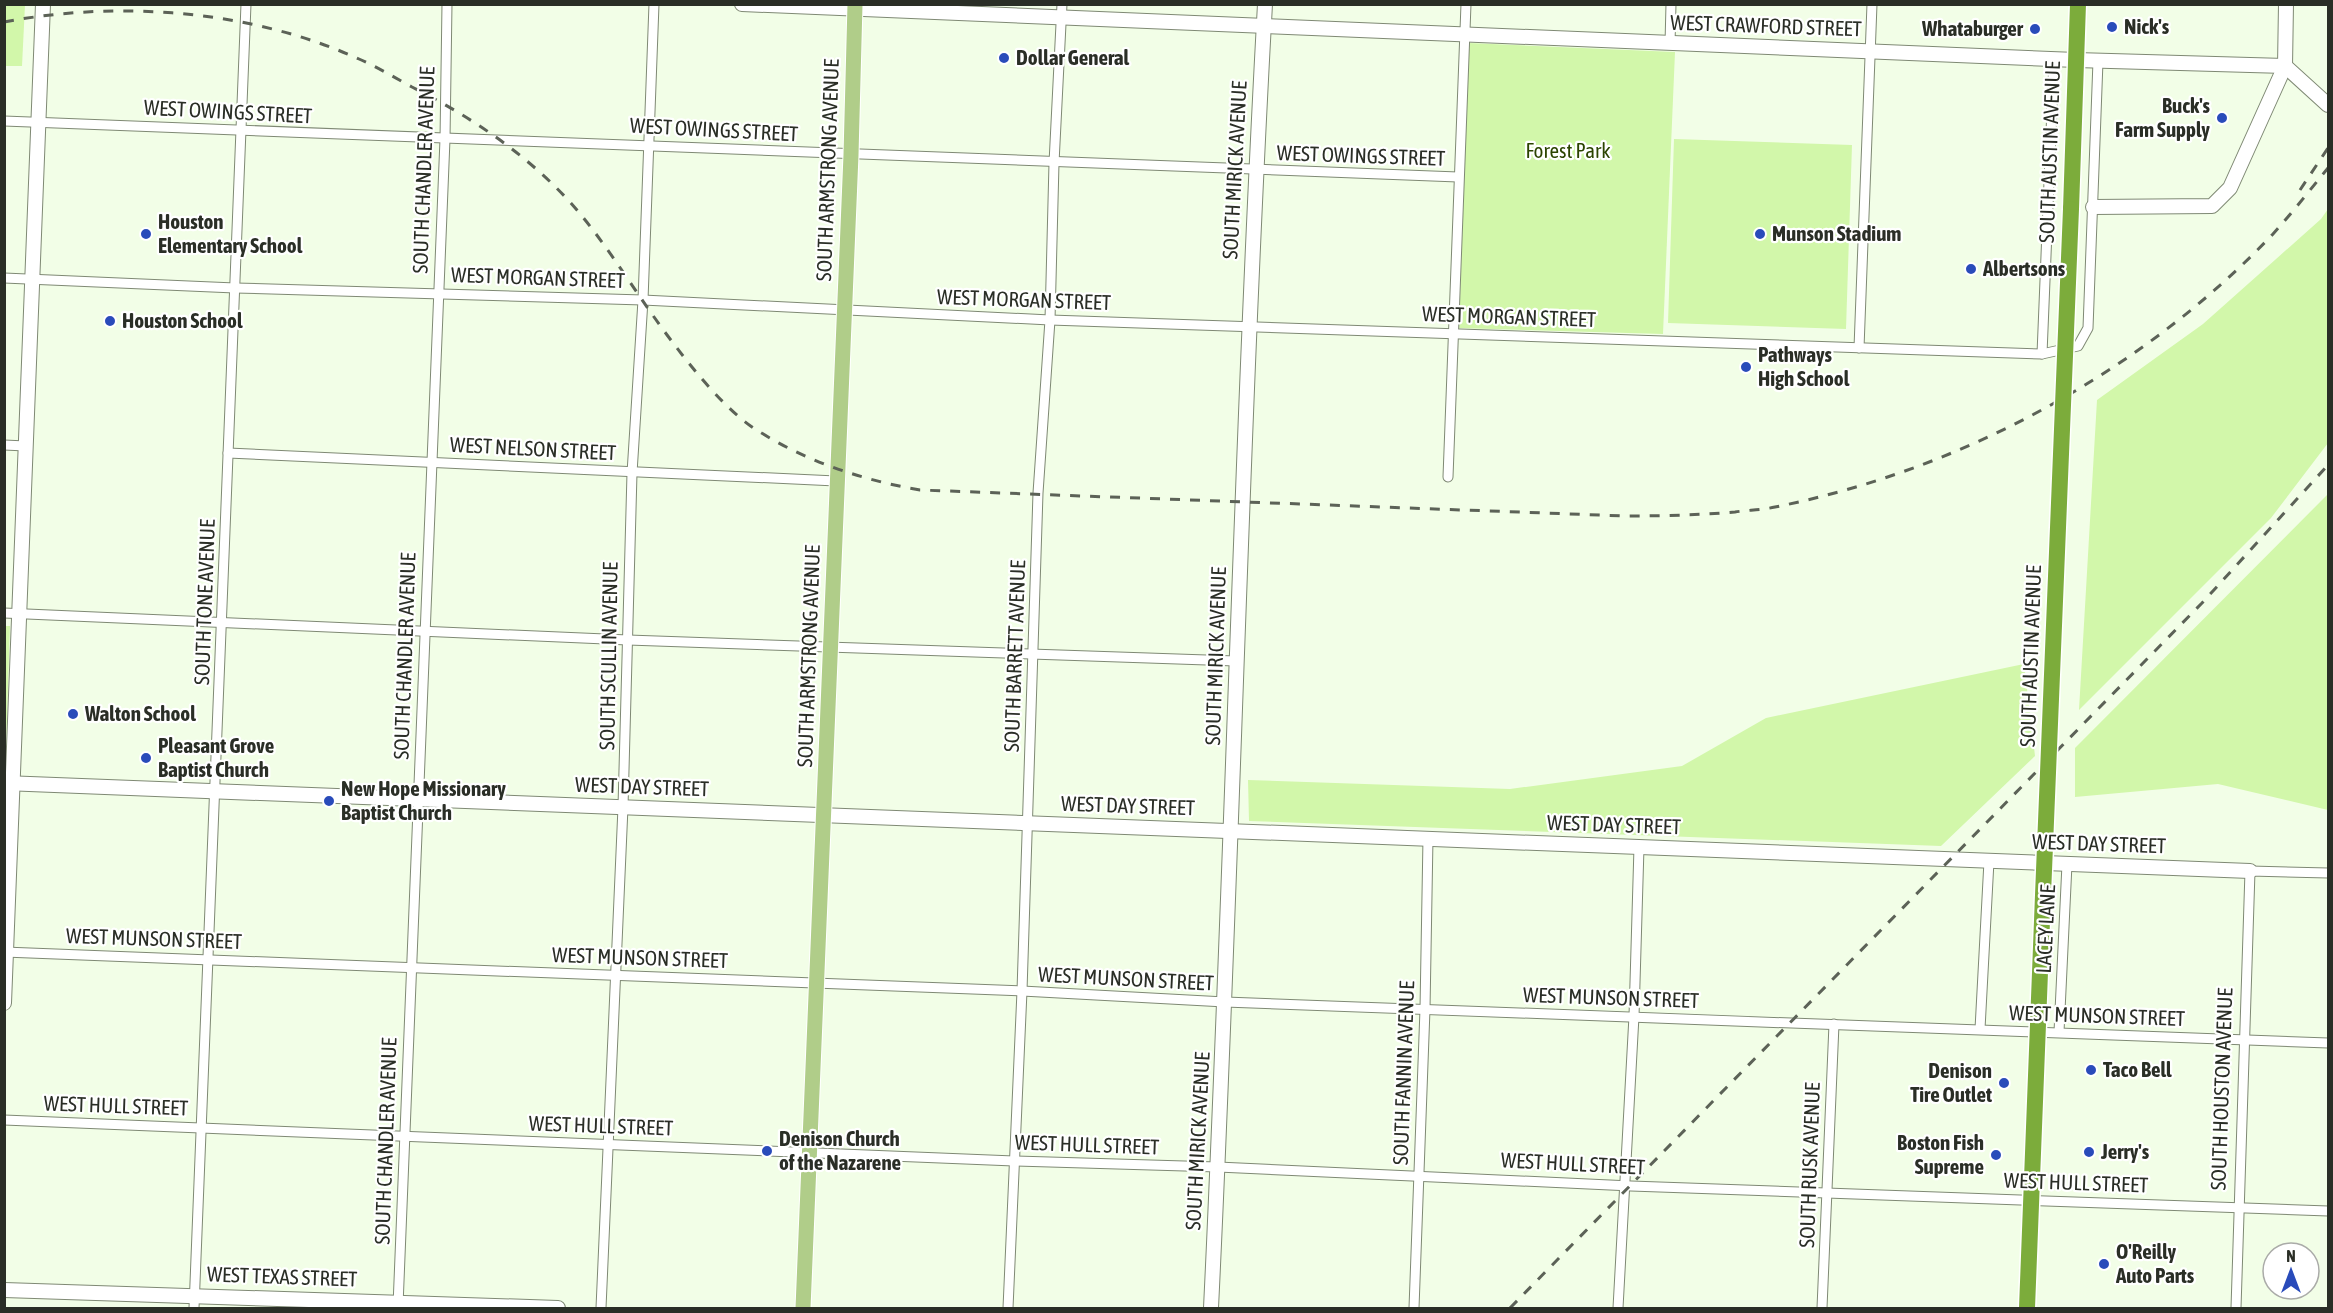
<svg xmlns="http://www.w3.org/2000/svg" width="2333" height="1313" font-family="'Asap Condensed',sans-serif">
  <rect width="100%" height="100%" fill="#f2fee7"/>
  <g fill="#d2f7aa">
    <polygon points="5,4 25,5 22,66 5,66"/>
    <polygon points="1469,43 1675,52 1663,334 1459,328"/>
    <polygon points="1674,139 1852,145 1846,329 1668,323"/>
    <polygon points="2328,209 2328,443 2271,518 2079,710 2097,400 2203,324 2321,219"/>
    <polygon points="2328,494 2328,810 2218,784 2075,797 2075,748"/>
    <polygon points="4,626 10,626 5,776 4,776"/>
    <polygon points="2024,664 2035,756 1941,846 1249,821 1248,780 1510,789 1682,766 1766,718"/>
  </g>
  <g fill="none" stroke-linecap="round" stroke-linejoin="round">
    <defs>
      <g id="street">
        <polyline points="1670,44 1671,4"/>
        <polyline points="4,121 1458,177"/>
        <polyline points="4,278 235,288 643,300 1050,320 2042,354 2078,346 2088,328 2098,61"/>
        <polyline points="1859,348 1872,4"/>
        <polyline points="2042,354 2054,59"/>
        <polyline points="4,445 26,446"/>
        <polyline points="228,453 836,481"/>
        <polyline points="1448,477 1466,4"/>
        <polyline points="4,613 628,640 1236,661"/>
        <polyline points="4,952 1022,991 1225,1002 2328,1043"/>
        <polyline points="1980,1029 1989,861"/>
        <polyline points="2059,1032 2067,864"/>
        <polyline points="4,1120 1014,1161 1218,1167 1631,1186 2328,1211"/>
        <polyline points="398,1306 445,139 447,4"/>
        <polyline points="194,1308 246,4"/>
        <polyline points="601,1308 623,807 632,473 643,300 654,4"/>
        <polyline points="1008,1308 1022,991 1038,493 1050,320 1054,163 1062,4"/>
        <polyline points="1414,1308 1425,1009 1428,838"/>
        <polyline points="1618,1308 1634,1016 1639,847"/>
        <polyline points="1822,1308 1834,1024"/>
        <polyline points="2236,1308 2250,871 2328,873"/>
      </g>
      <g id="secondary">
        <polyline points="742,4 2076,60 2285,66"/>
        <polyline points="2285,66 2328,105"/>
        <polyline points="2093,207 2212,206 2230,188 2285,66 2286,4"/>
        <polyline points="4,783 2250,871"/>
        <polyline points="4,1003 43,4"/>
        <polyline points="4,1290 558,1308"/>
        <path d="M 1211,1308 C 1232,874 1241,439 1265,4"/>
      </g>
      <polyline id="primary" points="803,1308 851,155 855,4"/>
      <g id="highway">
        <polyline points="2071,209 2078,4"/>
        <polyline points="2027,1308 2043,895"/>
      </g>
    </defs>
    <use href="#street" stroke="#7f8974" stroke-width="11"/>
    <use href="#secondary" stroke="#7f8974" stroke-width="16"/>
    <use href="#primary" stroke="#fff" stroke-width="17"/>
    <use href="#highway" stroke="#fff" stroke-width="19"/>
    <use href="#street" stroke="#fff" stroke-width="9"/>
    <use href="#secondary" stroke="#fff" stroke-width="14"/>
    <use href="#primary" stroke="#b0cd89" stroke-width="15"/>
    <use href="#highway" stroke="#7cac3b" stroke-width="16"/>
    <g stroke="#5c6257" stroke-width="3" stroke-dasharray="10 10" stroke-linecap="butt">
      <path d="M 4,22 C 120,0 251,10 359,59 C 377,67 394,77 412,87 C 471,117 525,153 570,202 C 610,247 640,301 677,348 C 695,372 727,410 752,427 C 802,460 861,480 920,490 L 1626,516 C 1662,516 1698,515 1735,512 C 1748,510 1762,510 1775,507 C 1961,470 2142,372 2273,234 C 2292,213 2310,190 2328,168"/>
      <polyline points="2300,190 2328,148"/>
      <polyline points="1510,1308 2202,603 2328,465"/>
    </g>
    <defs>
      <polyline id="highway-bridge" points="2043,895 2071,209"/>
    </defs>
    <use href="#highway-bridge" stroke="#fff" stroke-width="19" stroke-linecap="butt"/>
    <use href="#highway-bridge" stroke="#7cac3b" stroke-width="16"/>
  </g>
  <g fill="#294bba" stroke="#fff" stroke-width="2">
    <circle cx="2112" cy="27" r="6"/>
    <circle cx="2035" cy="29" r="6"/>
    <circle cx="1004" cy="58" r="6"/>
    <circle cx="2222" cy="118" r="6"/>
    <circle cx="146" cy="234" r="6"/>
    <circle cx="1760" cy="234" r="6"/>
    <circle cx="1971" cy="269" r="6"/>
    <circle cx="110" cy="321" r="6"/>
    <circle cx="1746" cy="367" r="6"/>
    <circle cx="73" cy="714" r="6"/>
    <circle cx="146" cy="758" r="6"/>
    <circle cx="329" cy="801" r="6"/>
    <circle cx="2091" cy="1070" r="6"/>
    <circle cx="2004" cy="1083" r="6"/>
    <circle cx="767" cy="1151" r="6"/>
    <circle cx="2089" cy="1152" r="6"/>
    <circle cx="1996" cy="1155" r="6"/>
    <circle cx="2104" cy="1264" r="6"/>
  </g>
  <g text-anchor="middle" stroke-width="4.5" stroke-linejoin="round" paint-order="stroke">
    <g font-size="21" fill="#2a2e26" stroke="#fff">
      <text transform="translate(1766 26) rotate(2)" y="7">WEST CRAWFORD STREET</text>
      <text transform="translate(228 112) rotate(3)" y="7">WEST OWINGS STREET</text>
      <text transform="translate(714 130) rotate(3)" y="7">WEST OWINGS STREET</text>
      <text transform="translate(2050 152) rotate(-88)" y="7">SOUTH AUSTIN AVENUE</text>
      <text transform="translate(1361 156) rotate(2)" y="7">WEST OWINGS STREET</text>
      <text transform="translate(424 170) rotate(-88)" y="7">SOUTH CHANDLER AVENUE</text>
      <text transform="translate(828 170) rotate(-88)" y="7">SOUTH ARMSTRONG AVENUE</text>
      <text transform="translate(1235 170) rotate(-87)" y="7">SOUTH MIRICK AVENUE</text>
      <text transform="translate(538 278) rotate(2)" y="7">WEST MORGAN STREET</text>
      <text transform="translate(1024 300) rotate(2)" y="7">WEST MORGAN STREET</text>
      <text transform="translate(1509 317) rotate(2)" y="7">WEST MORGAN STREET</text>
      <text transform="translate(533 449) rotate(3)" y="7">WEST NELSON STREET</text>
      <text transform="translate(205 602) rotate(-88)" y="7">SOUTH TONE AVENUE</text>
      <text transform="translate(405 656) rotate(-88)" y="7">SOUTH CHANDLER AVENUE</text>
      <text transform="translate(609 656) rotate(-89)" y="7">SOUTH SCULLIN AVENUE</text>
      <text transform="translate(809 656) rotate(-88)" y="7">SOUTH ARMSTRONG AVENUE</text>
      <text transform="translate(1015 656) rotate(-88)" y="7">SOUTH BARRETT AVENUE</text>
      <text transform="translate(1216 656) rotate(-88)" y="7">SOUTH MIRICK AVENUE</text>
      <text transform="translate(2031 656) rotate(-88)" y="7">SOUTH AUSTIN AVENUE</text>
      <text transform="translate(642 787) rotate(2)" y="7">WEST DAY STREET</text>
      <text transform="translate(1128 806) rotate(2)" y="7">WEST DAY STREET</text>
      <text transform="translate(1614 825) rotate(2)" y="7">WEST DAY STREET</text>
      <text transform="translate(2099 844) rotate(2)" y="7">WEST DAY STREET</text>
      <text transform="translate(2046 929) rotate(-87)" y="7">LACEY LANE</text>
      <text transform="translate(154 939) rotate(2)" y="7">WEST MUNSON STREET</text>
      <text transform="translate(640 958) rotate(2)" y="7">WEST MUNSON STREET</text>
      <text transform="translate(1126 979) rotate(3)" y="7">WEST MUNSON STREET</text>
      <text transform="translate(1611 998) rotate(2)" y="7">WEST MUNSON STREET</text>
      <text transform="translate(2097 1016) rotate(2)" y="7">WEST MUNSON STREET</text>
      <text transform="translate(1404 1073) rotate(-88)" y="7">SOUTH FANNIN AVENUE</text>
      <text transform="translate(2222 1089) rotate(-88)" y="7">SOUTH HOUSTON AVENUE</text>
      <text transform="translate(116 1106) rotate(2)" y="7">WEST HULL STREET</text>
      <text transform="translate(601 1126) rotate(2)" y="7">WEST HULL STREET</text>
      <text transform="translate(386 1141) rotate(-88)" y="7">SOUTH CHANDLER AVENUE</text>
      <text transform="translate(1198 1141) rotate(-87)" y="7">SOUTH MIRICK AVENUE</text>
      <text transform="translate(1087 1145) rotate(2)" y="7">WEST HULL STREET</text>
      <text transform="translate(1573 1164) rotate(3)" y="7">WEST HULL STREET</text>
      <text transform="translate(1810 1165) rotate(-88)" y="7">SOUTH RUSK AVENUE</text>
      <text transform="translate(2076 1183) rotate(2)" y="7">WEST HULL STREET</text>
      <text transform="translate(282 1277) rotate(2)" y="7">WEST TEXAS STREET</text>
    </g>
    <g font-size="21" font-weight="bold" fill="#2a2e26" stroke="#fff" text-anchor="start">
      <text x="2124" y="34">Nick's</text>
      <text x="2023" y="36" text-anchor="end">Whataburger</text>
      <text x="1016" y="65">Dollar General</text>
      <text x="2210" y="113" text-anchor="end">Buck's<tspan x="2210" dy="24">Farm Supply</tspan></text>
      <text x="158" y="229">Houston<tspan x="158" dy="24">Elementary School</tspan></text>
      <text x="1772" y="241">Munson Stadium</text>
      <text x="1983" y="276">Albertsons</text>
      <text x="122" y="328">Houston School</text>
      <text x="1758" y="362">Pathways<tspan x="1758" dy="24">High School</tspan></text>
      <text x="85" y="721">Walton School</text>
      <text x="158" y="753">Pleasant Grove<tspan x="158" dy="24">Baptist Church</tspan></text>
      <text x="341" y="796">New Hope Missionary<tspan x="341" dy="24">Baptist Church</tspan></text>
      <text x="2103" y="1077">Taco Bell</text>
      <text x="1992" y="1078" text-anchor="end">Denison<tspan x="1992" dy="24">Tire Outlet</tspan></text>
      <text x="779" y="1146">Denison Church<tspan x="779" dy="24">of the Nazarene</tspan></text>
      <text x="1984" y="1150" text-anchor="end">Boston Fish<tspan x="1984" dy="24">Supreme</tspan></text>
      <text x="2101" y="1159">Jerry's</text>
      <text x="2116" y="1259">O'Reilly<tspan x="2116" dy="24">Auto Parts</tspan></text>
    </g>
    <g font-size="21" fill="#2b4400" stroke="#fff">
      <text x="1568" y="158">Forest Park</text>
    </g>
  </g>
  <rect width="2333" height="1313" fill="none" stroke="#2a2e26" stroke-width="12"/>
  <g transform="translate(2291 1271)"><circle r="28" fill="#ffffff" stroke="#aaaba8" stroke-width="1.5"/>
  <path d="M0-4.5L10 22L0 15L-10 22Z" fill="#294bba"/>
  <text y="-9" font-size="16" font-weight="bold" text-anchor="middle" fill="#2a2e26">N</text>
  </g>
</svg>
